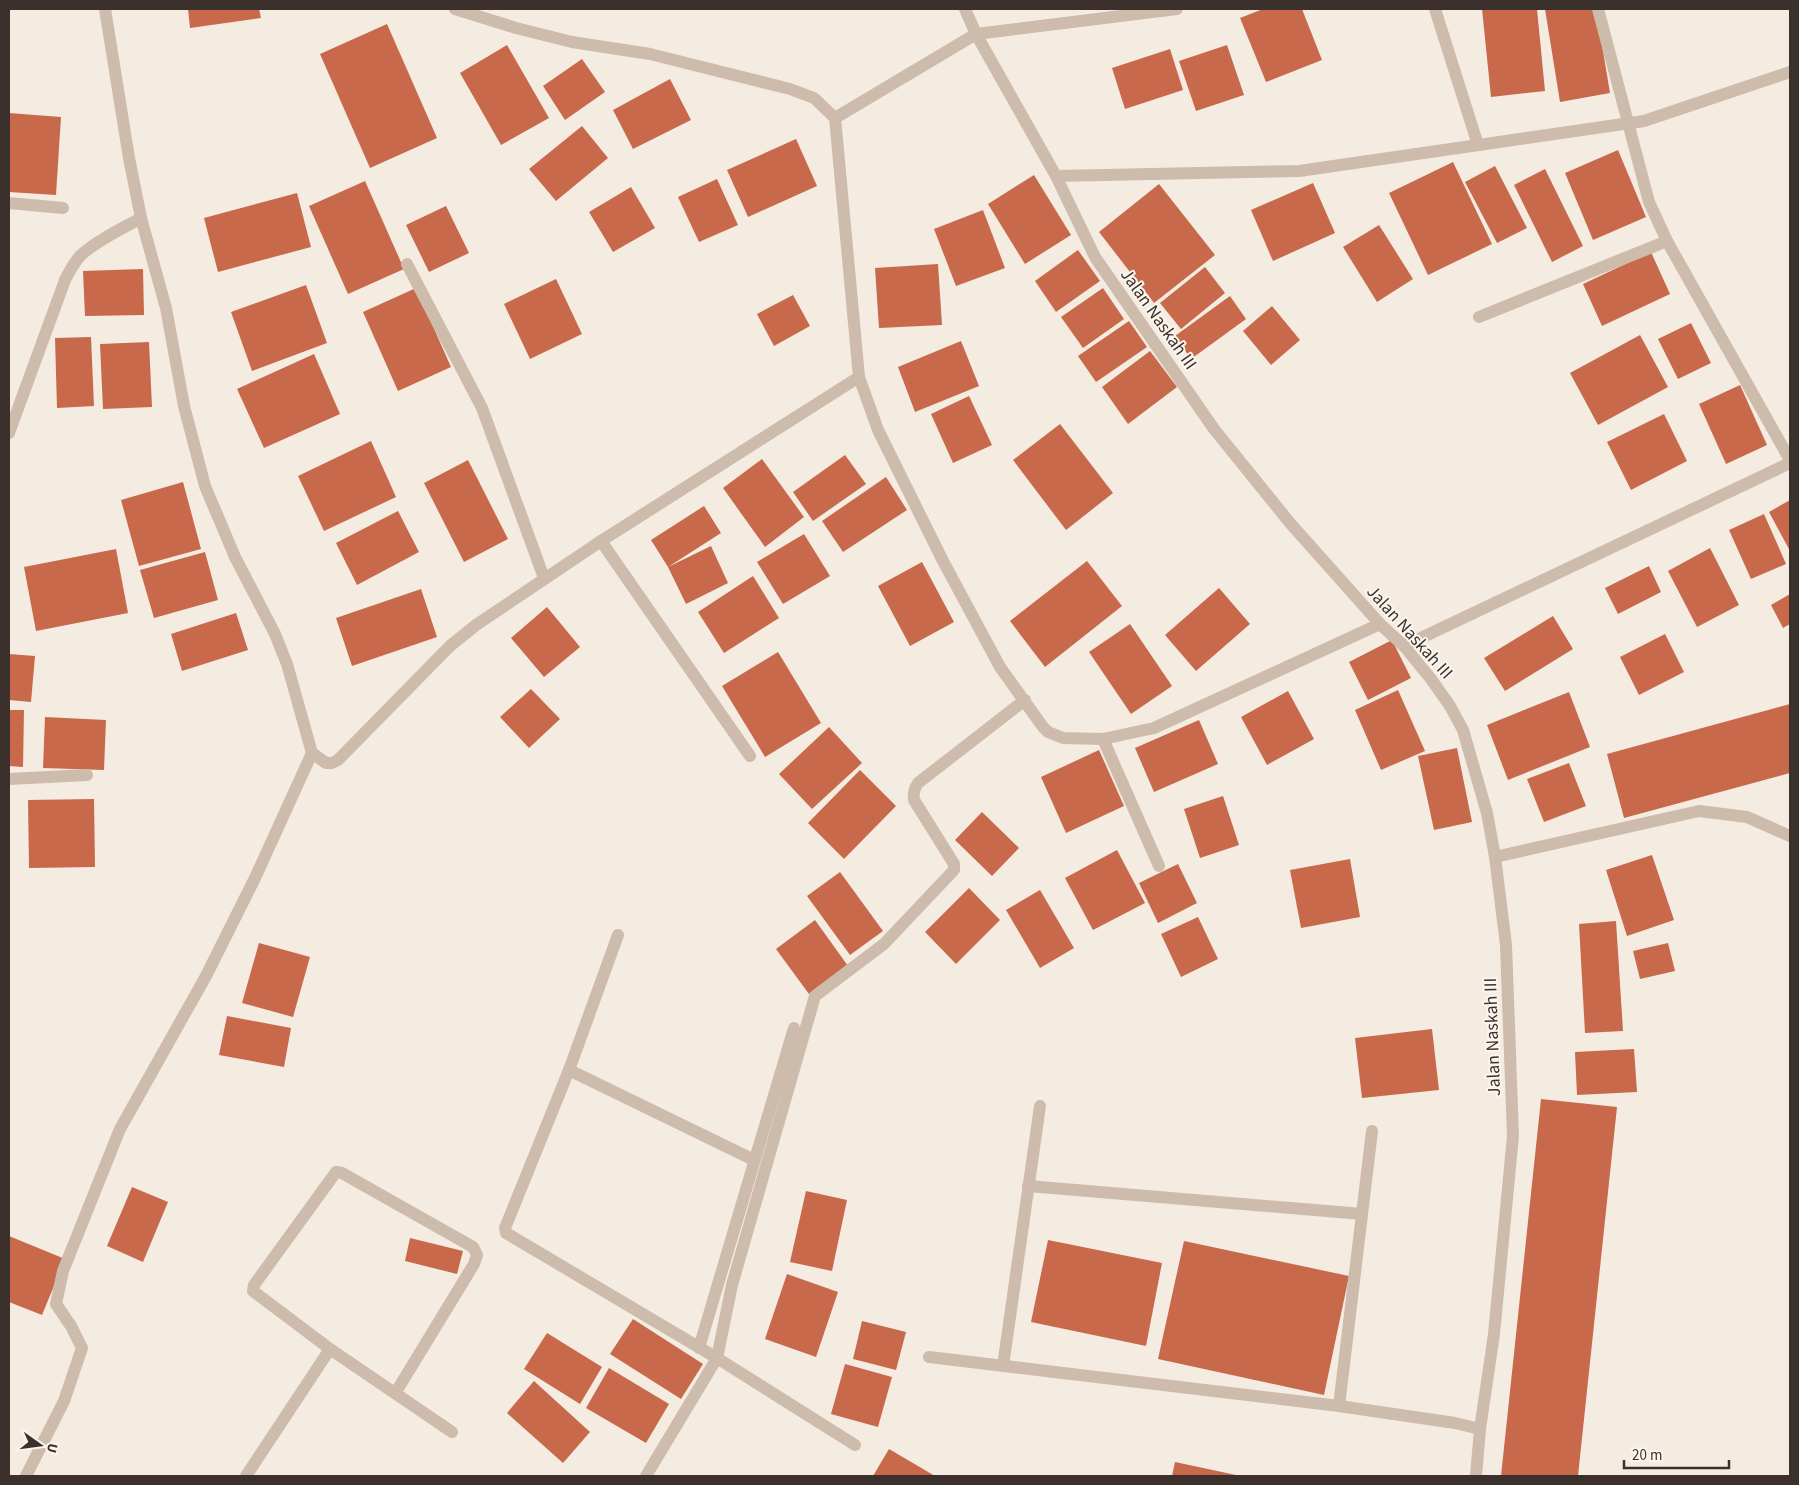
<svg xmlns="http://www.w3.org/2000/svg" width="1799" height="1485" font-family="'Source Sans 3',sans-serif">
  <rect width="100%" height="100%" fill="#f4ebe1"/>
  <g fill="#c8694b">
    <polygon points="188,9 259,9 261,18 190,28"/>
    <polygon points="1263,9 1302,9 1322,60 1266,82 1240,18"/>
    <polygon points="1482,9 1537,9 1545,91 1491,97"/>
    <polygon points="1545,9 1596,9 1610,93 1560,102"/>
    <polygon points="387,24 437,138 370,168 320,54"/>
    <polygon points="507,45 549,118 501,145 460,73"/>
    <polygon points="1227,45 1244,95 1196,111 1179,61"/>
    <polygon points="1170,49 1183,90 1125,109 1112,68"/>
    <polygon points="582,59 605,92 565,120 543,86"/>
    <polygon points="670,79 691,120 633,149 613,110"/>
    <polygon points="9,113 61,117 56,195 9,192"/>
    <polygon points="582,126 608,158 556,201 529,169"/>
    <polygon points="796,139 817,186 748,217 727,170"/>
    <polygon points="1618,150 1646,217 1593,240 1565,173"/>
    <polygon points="1453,162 1492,244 1428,275 1389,193"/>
    <polygon points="1495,166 1527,228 1497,243 1465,182"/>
    <polygon points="1545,169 1583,246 1552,262 1514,185"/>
    <polygon points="1034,175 1071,235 1025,264 988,204"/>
    <polygon points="717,179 738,225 699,242 678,197"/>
    <polygon points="365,181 404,269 348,294 309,206"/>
    <polygon points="1313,183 1335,233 1273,261 1251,210"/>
    <polygon points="1159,184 1215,255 1154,303 1099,232"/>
    <polygon points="631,187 655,228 613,252 589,212"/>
    <polygon points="297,193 311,247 218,272 204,218"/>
    <polygon points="446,206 469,253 429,272 406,225"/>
    <polygon points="983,210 1005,268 956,286 934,229"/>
    <polygon points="1379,225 1413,279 1377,302 1343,247"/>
    <polygon points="1078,250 1100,281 1056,312 1035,281"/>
    <polygon points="1651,252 1670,294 1602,326 1583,284"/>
    <polygon points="938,264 942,325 879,328 875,268"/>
    <polygon points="1205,267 1225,293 1181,329 1160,303"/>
    <polygon points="143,269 144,315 85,316 83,271"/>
    <polygon points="556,279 582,334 530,359 504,304"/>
    <polygon points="306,285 327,343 252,371 231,312"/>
    <polygon points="416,288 451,367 398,391 363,312"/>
    <polygon points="1103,288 1124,319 1083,348 1061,317"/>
    <polygon points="793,295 810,326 774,346 757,314"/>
    <polygon points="1230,296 1246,319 1191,359 1175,336"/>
    <polygon points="1272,306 1300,340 1271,365 1243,331"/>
    <polygon points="1129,321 1147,347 1096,382 1078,356"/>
    <polygon points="1691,323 1711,363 1678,379 1658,339"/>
    <polygon points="1640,335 1668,387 1598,425 1570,373"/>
    <polygon points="91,337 94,406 57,408 55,338"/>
    <polygon points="961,341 979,386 915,412 898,367"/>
    <polygon points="149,342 152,407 103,409 100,344"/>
    <polygon points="1150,351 1177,387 1128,424 1102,387"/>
    <polygon points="314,354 340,414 264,448 237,389"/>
    <polygon points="1740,385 1767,445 1726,464 1699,404"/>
    <polygon points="969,396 992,445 953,463 931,414"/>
    <polygon points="1664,414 1687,461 1631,490 1607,442"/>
    <polygon points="1060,424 1113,493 1066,530 1013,460"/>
    <polygon points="371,441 396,497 324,531 298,476"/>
    <polygon points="845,455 866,484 813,521 793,492"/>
    <polygon points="762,459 804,517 765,547 723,488"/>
    <polygon points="468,460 508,539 464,562 424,483"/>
    <polygon points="886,477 907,510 843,552 822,521"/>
    <polygon points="183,482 201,549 139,566 121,500"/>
    <polygon points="1790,500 1790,551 1769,512"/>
    <polygon points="704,506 721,533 668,567 711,546 728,583 686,604 668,567 651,540"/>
    <polygon points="398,511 419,552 357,585 336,543"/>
    <polygon points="1764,514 1786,564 1751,579 1729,530"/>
    <polygon points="804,534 830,576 783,604 757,562"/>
    <polygon points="1710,548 1739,605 1697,627 1668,571"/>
    <polygon points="116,549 128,613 36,631 24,567"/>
    <polygon points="205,552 218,600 154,618 140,570"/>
    <polygon points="1087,561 1122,606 1045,667 1010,621"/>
    <polygon points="922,562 954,622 910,646 878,586"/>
    <polygon points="1649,566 1661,592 1618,614 1605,588"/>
    <polygon points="753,576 779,618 724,653 698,612"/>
    <polygon points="1219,588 1250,624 1196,671 1165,635"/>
    <polygon points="421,589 437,637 352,666 336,618"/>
    <polygon points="1790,594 1790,624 1783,628 1771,605"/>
    <polygon points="547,607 580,647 544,677 511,638"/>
    <polygon points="236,613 248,650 182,671 171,634"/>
    <polygon points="1553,616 1573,649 1505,691 1484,658"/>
    <polygon points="1130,624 1172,686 1131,714 1089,652"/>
    <polygon points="1665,634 1684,672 1639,695 1620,657"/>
    <polygon points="1392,640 1411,678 1368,700 1349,662"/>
    <polygon points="778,652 821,723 765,757 722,686"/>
    <polygon points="9,654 35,656 31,702 9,700"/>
    <polygon points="531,689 560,719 529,748 500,717"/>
    <polygon points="1398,690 1425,751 1381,770 1355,710"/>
    <polygon points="1288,691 1314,739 1267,765 1241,717"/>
    <polygon points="1569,692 1590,747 1508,780 1487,725"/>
    <polygon points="1790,704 1790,773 1624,818 1607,754"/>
    <polygon points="9,710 24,710 23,767 9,766"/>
    <polygon points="45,717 106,720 104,770 43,768"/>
    <polygon points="1199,720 1218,764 1154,792 1135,748"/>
    <polygon points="829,727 862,763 812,809 779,774"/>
    <polygon points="1457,748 1472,822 1434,830 1418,756"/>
    <polygon points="1099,750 1124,806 1066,833 1041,777"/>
    <polygon points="1569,763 1586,806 1544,822 1527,779"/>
    <polygon points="860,770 896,806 844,859 808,823"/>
    <polygon points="1223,796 1239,845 1200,858 1184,809"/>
    <polygon points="94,799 95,867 29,868 28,800"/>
    <polygon points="982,812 1019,848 992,876 955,840"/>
    <polygon points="1117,850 1145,903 1093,930 1065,878"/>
    <polygon points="1652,855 1674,920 1627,936 1606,870"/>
    <polygon points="1350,859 1360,917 1301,928 1290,870"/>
    <polygon points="1178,864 1197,903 1158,923 1139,883"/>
    <polygon points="840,872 883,931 850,955 807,896"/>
    <polygon points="969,888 1000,920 956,964 925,932"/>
    <polygon points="1040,890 1074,948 1040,968 1006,910"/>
    <polygon points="1198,917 1218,959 1181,977 1161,934"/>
    <polygon points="815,920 848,966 809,994 776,949"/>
    <polygon points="1616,921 1623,1031 1585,1033 1579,924"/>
    <polygon points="259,943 310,957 293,1017 242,1003"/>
    <polygon points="1668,943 1675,971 1640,979 1633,951"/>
    <polygon points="227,1016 291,1028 284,1067 219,1055"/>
    <polygon points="1432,1029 1439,1090 1362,1098 1355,1038"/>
    <polygon points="1634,1049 1637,1092 1577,1095 1575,1052"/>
    <polygon points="1541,1099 1617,1107 1578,1476 1501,1476"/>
    <polygon points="132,1187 168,1202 143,1262 107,1246"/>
    <polygon points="806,1191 847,1200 832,1271 790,1262"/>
    <polygon points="9,1236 65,1259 42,1315 9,1302"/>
    <polygon points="410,1238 463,1251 457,1274 405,1261"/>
    <polygon points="1048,1240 1162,1263 1146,1346 1031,1322"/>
    <polygon points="1184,1241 1349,1276 1324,1395 1158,1359"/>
    <polygon points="787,1274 838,1292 816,1357 765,1339"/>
    <polygon points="633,1319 703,1364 681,1399 610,1354"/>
    <polygon points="862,1321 906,1332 896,1370 853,1359"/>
    <polygon points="547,1333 602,1367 580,1404 524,1369"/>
    <polygon points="845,1364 892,1377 878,1427 831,1414"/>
    <polygon points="609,1368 669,1404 646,1443 586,1408"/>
    <polygon points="534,1381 590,1432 563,1463 507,1413"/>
    <polygon points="889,1449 935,1476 873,1476"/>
    <polygon points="1175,1462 1236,1475 1236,1476 1172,1476"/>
  </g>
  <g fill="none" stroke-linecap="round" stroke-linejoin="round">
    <g stroke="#cdbbac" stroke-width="12">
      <polyline points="105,9 129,158 141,218 166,308 184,406 205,486 235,557 275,634 287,664 312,753 326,763 332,763 338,760 450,646 476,625 601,541 859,377"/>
      <polyline points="455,9 516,28 572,42 650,54 790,89 814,98 835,118 859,377 878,430 943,561 1000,667 1043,727 1048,732 1063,738 1103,739 1154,728 1380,624"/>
      <polyline points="965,9 976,34 1056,176 1095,257 1214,429 1290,523 1380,624 1404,646 1431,679 1450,706 1463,730 1487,813 1495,857 1506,945 1513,1136 1494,1334 1480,1429 1476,1476"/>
      <polyline points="1435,9 1478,145"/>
      <polyline points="1598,9 1649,202 1667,241 1790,460"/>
      <polyline points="835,118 976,34 1177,9"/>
      <polyline points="1056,176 1299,171 1644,121 1790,72"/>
      <polyline points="9,203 63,208"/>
      <polyline points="407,264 482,408 544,578"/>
      <polyline points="1479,317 1667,241"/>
      <path d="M 9,433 L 65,280 C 69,272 74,263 80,256 C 94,242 123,228 141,218"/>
      <polyline points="601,541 750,756"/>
      <polyline points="1404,646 1790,463"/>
      <polyline points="1103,739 1159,866"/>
      <polyline points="9,779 87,775"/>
      <polyline points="1495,857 1699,811 1747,817 1790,836"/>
      <polyline points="618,935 569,1070 505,1228 506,1233 717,1358 855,1445"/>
      <polyline points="569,1070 754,1160"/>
      <polyline points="1028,1186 1362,1214"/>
      <polyline points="699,1348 794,1028"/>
      <polyline points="929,1357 1339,1406 1455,1423 1480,1429"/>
      <polyline points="1003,1366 1040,1106"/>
      <polyline points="396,1392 474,1264 477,1255 473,1247 342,1173 336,1172 254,1285 253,1291 330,1349 452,1432"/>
      <polyline points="1339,1406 1372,1131"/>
      <polyline points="26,1476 64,1401 82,1348 71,1326 56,1304 63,1271 120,1129 206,976 255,878 312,753"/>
      <polyline points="246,1476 330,1349"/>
      <path d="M 646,1476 L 717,1358 L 732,1285 L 815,996 L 884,944 L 954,870 L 954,864 L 914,800 C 913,793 914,789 918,783 L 1025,700"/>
    </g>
  </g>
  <g text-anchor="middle" stroke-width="4" stroke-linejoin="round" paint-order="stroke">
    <g font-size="18" fill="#3b302b" stroke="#fbf5ee">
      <text transform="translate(1159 319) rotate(55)" y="6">Jalan Naskah III</text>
      <text transform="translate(1410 632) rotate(48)" y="6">Jalan Naskah III</text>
      <text transform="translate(1492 1037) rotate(-92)" y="6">Jalan Naskah III</text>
    </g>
  </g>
  <rect width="1799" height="1485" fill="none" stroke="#3b302b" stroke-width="20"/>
  <g transform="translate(40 1445) rotate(104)" stroke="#fbf5ee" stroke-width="4" paint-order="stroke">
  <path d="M0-4L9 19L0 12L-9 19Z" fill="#3b302b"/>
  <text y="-8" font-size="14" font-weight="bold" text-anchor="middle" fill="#3b302b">U</text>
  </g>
  <path d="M1624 1460v8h105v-8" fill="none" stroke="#3b302b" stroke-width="2.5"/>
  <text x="1632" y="1460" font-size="15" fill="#3b302b" stroke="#fbf5ee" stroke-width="4" paint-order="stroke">20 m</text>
</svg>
